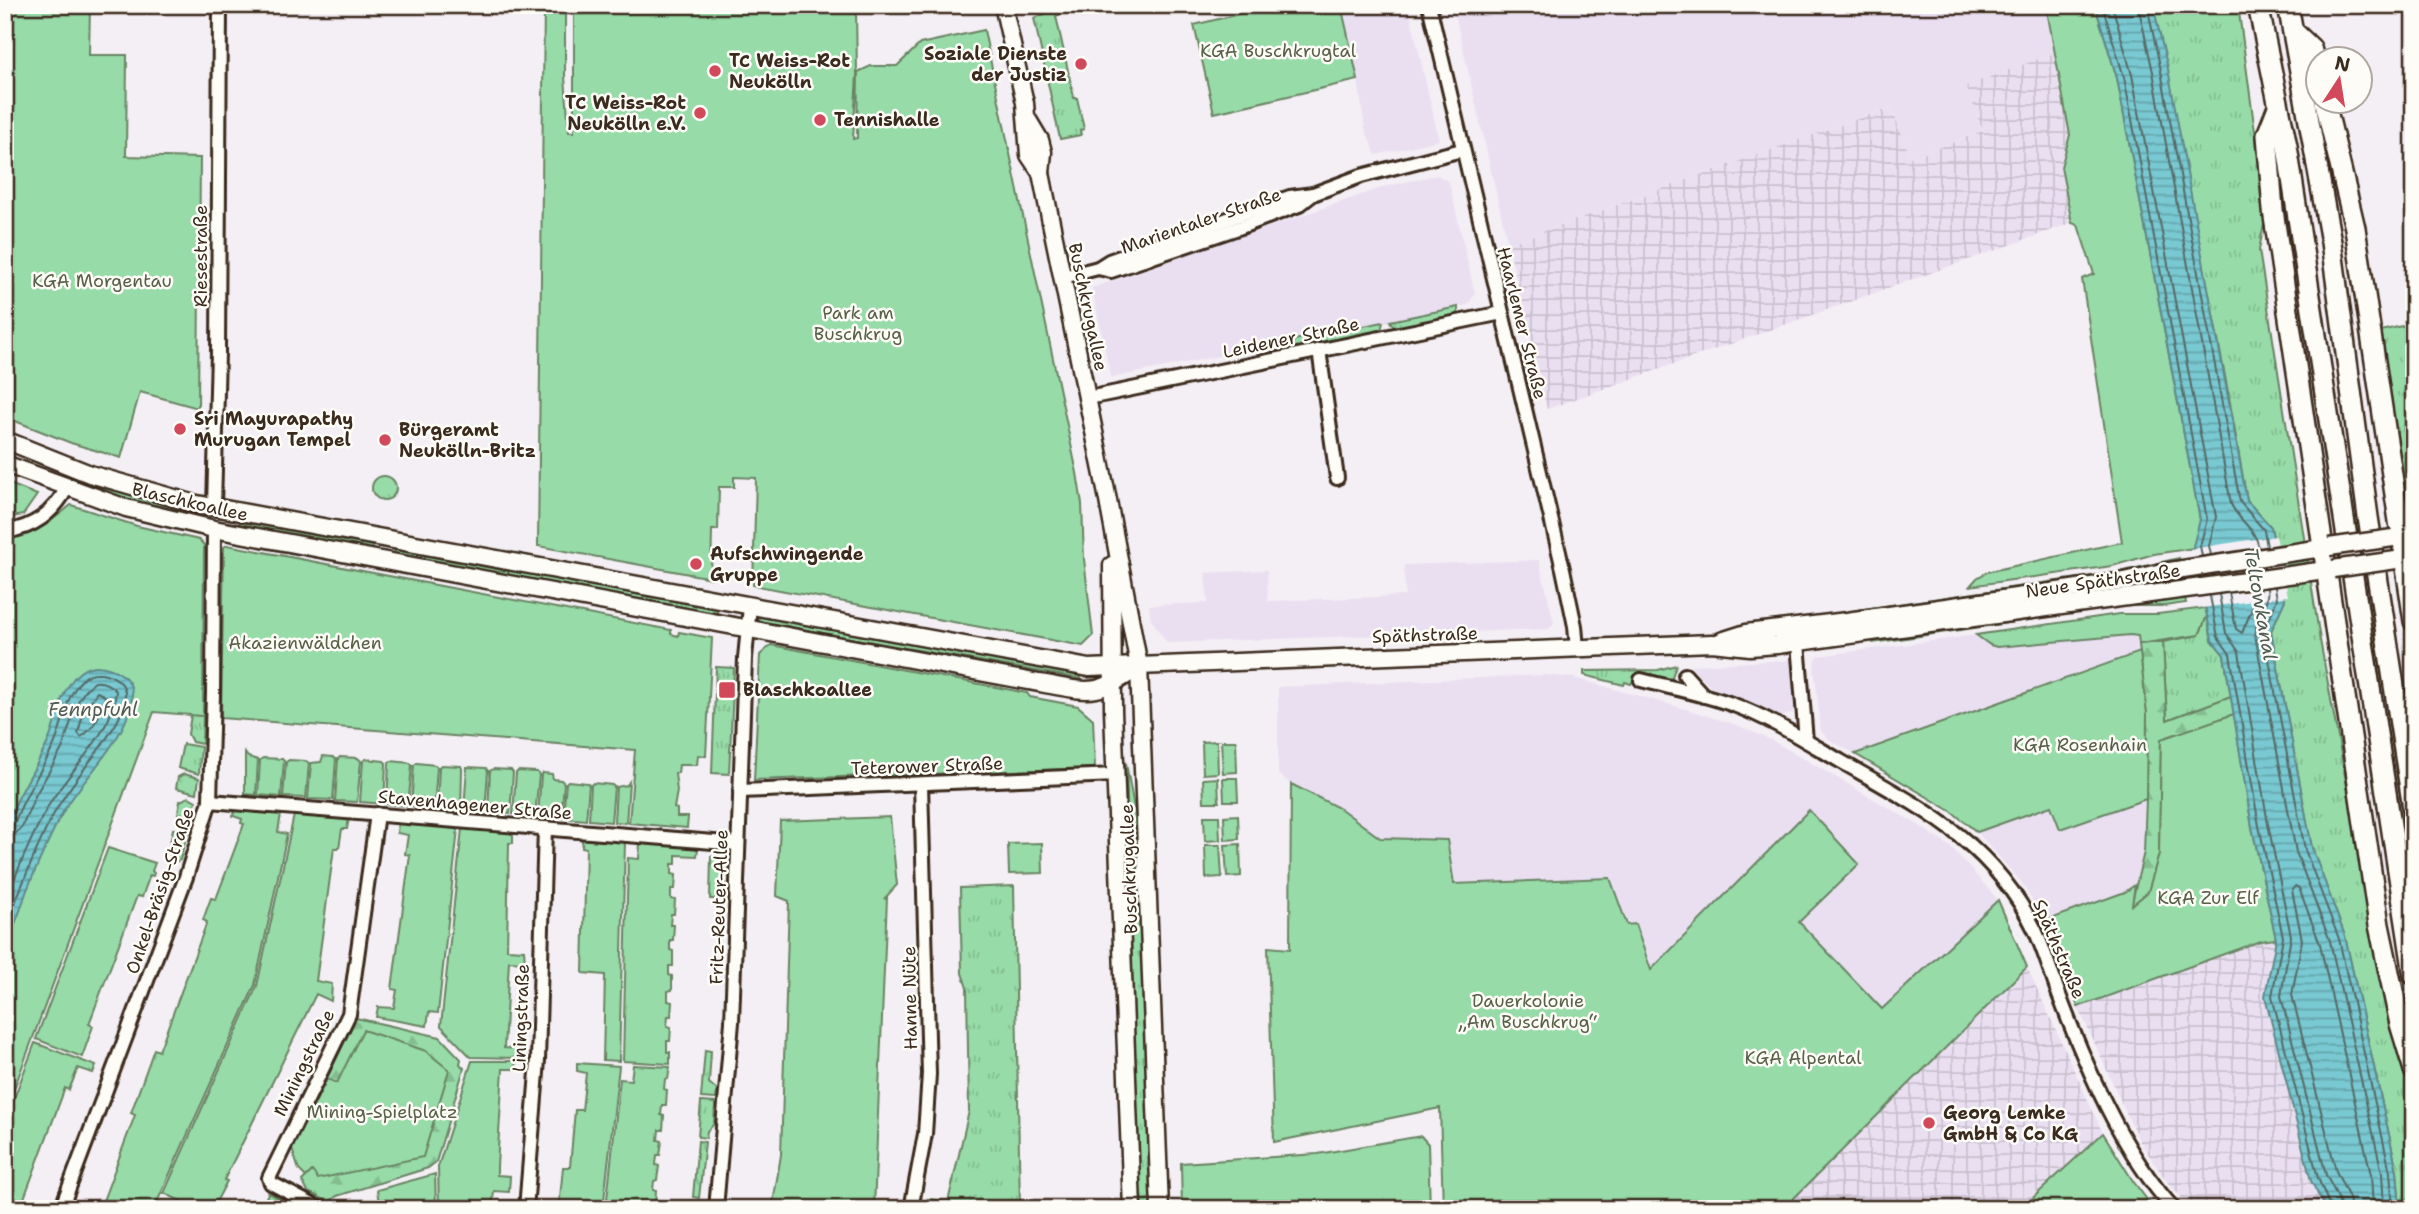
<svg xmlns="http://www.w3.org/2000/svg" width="2419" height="1214" font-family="'Shantell Sans',sans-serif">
  <defs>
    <pattern id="industrial-grid" width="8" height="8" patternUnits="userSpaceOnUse" patternTransform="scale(1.75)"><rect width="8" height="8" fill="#e9dff1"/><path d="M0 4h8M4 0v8" fill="none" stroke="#c9c0ce"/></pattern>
    <pattern id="grass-tufts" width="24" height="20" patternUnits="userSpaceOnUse" patternTransform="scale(1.75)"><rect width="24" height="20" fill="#97dca8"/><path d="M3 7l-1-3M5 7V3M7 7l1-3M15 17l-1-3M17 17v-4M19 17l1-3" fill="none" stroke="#83bd90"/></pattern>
    <pattern id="forest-firs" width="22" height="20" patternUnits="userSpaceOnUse" patternTransform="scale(1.75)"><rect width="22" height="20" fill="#97dca8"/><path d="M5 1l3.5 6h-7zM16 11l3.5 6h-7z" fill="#83bd90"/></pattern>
    <pattern id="water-rules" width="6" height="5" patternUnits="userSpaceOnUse" patternTransform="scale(1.75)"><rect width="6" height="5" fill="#79c9d2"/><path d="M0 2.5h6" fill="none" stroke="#64a3aa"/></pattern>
  </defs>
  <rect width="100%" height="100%" fill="#f4eff4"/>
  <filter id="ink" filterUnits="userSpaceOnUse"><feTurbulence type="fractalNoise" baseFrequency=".0143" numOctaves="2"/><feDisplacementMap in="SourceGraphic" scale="14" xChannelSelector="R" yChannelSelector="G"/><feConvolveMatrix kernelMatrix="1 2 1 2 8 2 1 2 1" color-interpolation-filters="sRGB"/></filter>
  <g filter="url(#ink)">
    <g fill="#e9dff1">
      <polygon points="1341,5 1408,5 1439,140 1376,155 1365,129 1358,80"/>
      <polygon points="1453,5 2046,5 2057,52 1967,86 1983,131 1911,158 1891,107 1508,244"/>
      <polygon points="1437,175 1449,182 1475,294 1468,305 1111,378 1092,288 1384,187"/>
      <polygon points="1539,560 1554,623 1549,629 1167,643 1151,619 1149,605 1208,603 1205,573 1267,570 1268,601 1405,596 1404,565"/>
      <polygon points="1976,635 1990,645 1997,647 2130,635 2138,636 2140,652 1855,754 1830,740 1821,731 1814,666 1816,659 1819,656"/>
      <polygon points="1791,660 1796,706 1792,713 1781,717 1714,691 1690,665"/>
      <polygon points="1546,675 1574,678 1682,708 1737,725 1775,742 1920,826 1952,848 1998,900 1883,1009 1799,921 1651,970 1635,924 1627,925 1610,878 1454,884 1447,840 1380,838 1341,809 1291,784 1278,774 1278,687"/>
      <polygon points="2146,799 2144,852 2135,885 2125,892 2045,921 2021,882 1977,832 2052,806 2060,829"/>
    </g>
    <g fill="url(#industrial-grid)">
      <polygon points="2057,52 2070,135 2061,168 2072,223 1547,409 1508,244 1891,107 1911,158 1983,131 1966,86"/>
      <polygon points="2276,939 2265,996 2311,1181 2326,1209 2192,1209 2168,1183 2138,1139 2078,1007 2260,941"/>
      <polygon points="2027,967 2103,1133 2021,1209 1783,1209"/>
    </g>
    <g fill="url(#grass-tufts)" stroke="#698363" stroke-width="2">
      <polygon points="2153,5 2238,5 2266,214 2259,250 2320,640 2380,966 2414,1093 2414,1209 2400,1209 2397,1171 2345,936 2312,848 2271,631 2285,600 2271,527 2247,501 2229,397"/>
      <polygon points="1064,7 1066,11 1056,16 1074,98 1077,98 1084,129 1080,130 1081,135 1060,139 1034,18"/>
      <polygon points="1458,307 1458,314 1394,328 1390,321"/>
      <polygon points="1383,322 1381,331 1280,351 1279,343"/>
      <polygon points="2414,323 2414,513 2406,514 2381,331"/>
      <circle cx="384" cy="488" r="12"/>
      <polygon points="93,481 187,507 186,516 90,490"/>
      <polygon points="240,518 373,543 372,552 239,527"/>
      <polygon points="395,547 717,606 717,616 394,556"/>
      <polygon points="2179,558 2180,563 2130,574 1842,614 1857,610 2120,572"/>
      <polygon points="2185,598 2186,603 2164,606 2122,606 1873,643 1872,639 2136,601"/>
      <polygon points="760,615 1080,674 1081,679 761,622 759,620"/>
      <polygon points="2207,616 2212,640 2224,655 2231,696 2167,720 2163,642 2199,635"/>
      <path d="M 1676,665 L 1671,680 C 1656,676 1640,667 1631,684 L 1625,682 L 1624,685 L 1584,675 L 1584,671 L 1658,670 Z"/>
      <polygon points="716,667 734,668 729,774 712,773"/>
      <polygon points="191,715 203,716 202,744 192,742 188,734"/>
      <polygon points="183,744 201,747 199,774 178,768"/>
      <polygon points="1126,763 1143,858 1142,870 1133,871 1129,866"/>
      <polygon points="184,774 199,778 197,793 176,788 178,777"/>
      <polygon points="189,797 196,801 180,860 175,862 168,852 173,829 184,831 187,816 178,814 180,801"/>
      <polygon points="711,856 720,856 720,870 725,870 725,891 716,899 710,899"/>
      <polygon points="1014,886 1020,1208 1056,1209 927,1209 928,1199 948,1202 969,1111 967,988 962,973 960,888"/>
      <polygon points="1144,887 1155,1209 1140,1209 1129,889"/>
      <polygon points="705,1050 711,1051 709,1083 717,1090 716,1099 701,1098"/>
      <polygon points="701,1102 715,1103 714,1124 707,1131 706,1138 698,1137"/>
      <polygon points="698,1141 705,1142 699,1198 693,1197"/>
    </g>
    <g fill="url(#forest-firs)" stroke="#698363" stroke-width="2">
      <polygon points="2163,642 2167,720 2231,696 2234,714 2161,740 2159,854 2148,892 2131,906 2144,852 2146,799 2147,715 2139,644"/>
      <polygon points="356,1018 440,1037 461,1059 460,1064 464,1068 436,1162 428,1168 337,1196 329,1202 308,1192 302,1181 312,1171 337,1083 319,1095"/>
    </g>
    <g fill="#97dca8" stroke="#698363" stroke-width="2">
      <polygon points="13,5 90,5 89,55 127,55 126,156 200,158 198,408 140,392 121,458 71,443 5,417 5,170 9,131"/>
      <polygon points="544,5 565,5 565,76 569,132 574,132 574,5 856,9 857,75 853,139 857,138 858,72 871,66 897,66 920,44 984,30 1077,473 1082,504 1084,559 1093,636 1083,646 753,585 756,478 734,477 734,487 719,487 718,530 712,530 711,578 538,546"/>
      <polygon points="1276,5 1341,5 1358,80 1214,113 1194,25"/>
      <polygon points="2046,5 2095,5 2117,78 2200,520 2194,548 2154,554 2112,566 1970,586 1977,578 1987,572 2122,542 2082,279 2094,274 2078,225 2072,223 2061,167 2070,135"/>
      <polygon points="5,482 37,495 23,515 5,518"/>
      <path d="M 71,505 L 137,526 L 199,540 L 204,545 L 203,716 L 154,712 L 5,1113 L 5,538 C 34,532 49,524 71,505 Z"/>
      <polygon points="227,545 671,630 671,634 678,636 679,632 712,638 706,756 698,755 697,765 679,765 678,773 675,773 677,791 674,808 677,809 677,817 688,817 687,828 629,823 635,750 221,718 224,547"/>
      <polygon points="2205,608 2207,616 2199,635 2139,644 2138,636 2130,635 1997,647 1990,645 1976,635 2119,614 2158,614"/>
      <polygon points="771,645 1027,693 1030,697 1078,706 1093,719 1095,768 754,780 760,655"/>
      <polygon points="2140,652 2147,715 2146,799 2060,829 2051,806 1977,832 1951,811 1855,754"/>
      <polygon points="2234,714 2252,827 2276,939 2260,941 2078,1007 2045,921 2125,892 2135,885 2132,905 2148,892 2159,854 2161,739"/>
      <polygon points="1217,741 1218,773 1203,774 1202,742"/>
      <polygon points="1221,741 1236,741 1237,772 1223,773"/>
      <polygon points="245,753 248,757 258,760 256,795 245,794"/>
      <polygon points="323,756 333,757 336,759 333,800 308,799 311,763 321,762"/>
      <polygon points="340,757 358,758 361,761 357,802 335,801 338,759"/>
      <polygon points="263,758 282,759 284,761 281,797 258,795 260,760"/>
      <polygon points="366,759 384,761 386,763 384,804 360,802 363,761"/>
      <polygon points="289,760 306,761 309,763 306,798 283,797 286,762"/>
      <polygon points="391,761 410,763 412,765 408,806 387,804 389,763"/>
      <polygon points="417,763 435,765 437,767 434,808 411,806 414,765"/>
      <polygon points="441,765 461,766 462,769 461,810 437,808 439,767"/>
      <polygon points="467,767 486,768 488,771 485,812 464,810"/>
      <polygon points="493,769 511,770 513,773 510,814 488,812 490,771"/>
      <polygon points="518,771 537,772 539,775 535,816 513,814 516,773"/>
      <polygon points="543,773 552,774 553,779 561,780 564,783 561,818 538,816 541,775"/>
      <polygon points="1218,778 1219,802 1204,802 1203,779"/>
      <polygon points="1223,778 1237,778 1238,801 1224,801"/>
      <polygon points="568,781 587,783 589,785 586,820 563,818 566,783"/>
      <polygon points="629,782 626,823 614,822 616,787 627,785"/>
      <polygon points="593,783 612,785 614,787 611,822 589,820 591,785"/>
      <polygon points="1291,784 1341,809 1380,838 1447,840 1454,884 1610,878 1627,925 1635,924 1651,970 1809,810 1859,864 1799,922 1882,1009 1998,900 2027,967 1783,1209 1443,1209 1440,1108 1274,1142 1268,947 1290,949"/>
      <polygon points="235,811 281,814 278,832 287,834 255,985 154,1209 100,1209 135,1115 131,1113 154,1049 159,1051 207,922 203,920 211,898 216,899 244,824 241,823 242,819 233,816"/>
      <polygon points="294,815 349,818 347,829 342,829 339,848 334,848 316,981 332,984 331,1001 316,994 224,1180 227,1181 216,1202 228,1209 197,1209 164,1193 257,986"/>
      <polygon points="1238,815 1239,839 1225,840 1224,816"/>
      <polygon points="1204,816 1219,816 1220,840 1205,841"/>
      <polygon points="890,817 897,885 884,899 887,898 874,1209 772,1209 781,1155 789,901 777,896 780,821"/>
      <polygon points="398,823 458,829 438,1013 429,1012 427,1026 376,1017 378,1007 394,1008 397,990 392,989 410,855 405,854 408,835 397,833"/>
      <polygon points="462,829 513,833 513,843 509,843 507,949 524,950 525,962 509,961 504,1048 520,1049 520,1058 471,1057 441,1026"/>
      <polygon points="582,839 625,842 619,1061 603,1060 605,975 583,973 586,848 582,847"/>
      <polygon points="640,843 698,847 697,856 676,855 676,864 672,864 672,874 676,875 675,889 671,889 671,899 675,900 674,914 671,914 670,925 674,925 673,940 670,940 670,950 673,951 673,966 669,966 669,975 672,976 672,990 668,991 668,1001 672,1002 671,1016 668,1016 667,1026 671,1027 670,1041 667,1041 667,1052 670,1052 670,1064 623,1061 628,858 639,859"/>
      <polygon points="1042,843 1043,873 1009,874 1008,844"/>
      <polygon points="1240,844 1241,876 1227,877 1225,845"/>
      <polygon points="1205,845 1220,845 1222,877 1206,878"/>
      <polygon points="108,848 155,863 152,871 154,873 153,876 150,875 142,897 137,896 89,1024 93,1026 82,1057 36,1039"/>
      <polygon points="363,1030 426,1051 449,1070 423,1157 318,1179 312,1171 306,1177 299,1170 292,1149 327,1079 337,1083"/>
      <polygon points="35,1043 96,1066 93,1073 78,1068 69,1090 65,1088 20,1209 5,1209 5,1122"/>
      <polygon points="472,1061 516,1061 515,1069 503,1069 497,1166 497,1175 510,1176 509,1192 494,1191 492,1209 439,1209 438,1167"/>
      <polygon points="577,1063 619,1066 603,1209 559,1209 563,1167 570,1167 575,1110 582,1110 586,1073 577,1071"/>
      <polygon points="633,1065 670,1067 668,1079 665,1079 664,1089 667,1090 666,1105 662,1105 661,1115 664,1116 663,1130 659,1130 658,1140 662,1141 660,1155 657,1155 656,1165 659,1166 657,1180 654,1181 653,1190 656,1191 655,1205 651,1205 651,1209 606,1209 620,1079 631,1080"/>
      <polygon points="2103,1133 2133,1181 2154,1209 2021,1209"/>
      <polygon points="1421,1136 1428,1144 1430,1209 1182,1209 1181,1163 1318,1154"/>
      <polygon points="435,1174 436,1209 380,1209 377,1190"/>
      <polygon points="268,1193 302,1209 261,1209"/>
    </g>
    <g fill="url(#water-rules)" stroke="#60898a" stroke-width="2">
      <polygon points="2095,5 2153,5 2168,69 2247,501 2271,527 2285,600 2271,631 2312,848 2345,936 2397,1171 2400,1209 2326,1209 2311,1181 2265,996 2276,939 2252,827 2224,655 2212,640 2193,546 2200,520 2117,78"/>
      <path d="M 97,666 C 112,667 132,676 132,693 C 132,735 83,777 63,812 C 49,837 38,864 27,890 C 21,906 17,926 5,939 L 5,830 C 15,798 34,772 48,742 C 57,722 57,701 71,682 C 78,672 86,666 97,666 Z"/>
    </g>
    <polygon fill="#f4eff4" points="2276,536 2288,596 2202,608 2190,549"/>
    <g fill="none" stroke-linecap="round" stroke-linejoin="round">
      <g stroke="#546a66" stroke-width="2">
        <polyline points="2102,5 2124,77 2207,519 2200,546 2202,556"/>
        <polyline points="2112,5 2132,75 2216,517 2209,546 2211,555"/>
        <path d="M 2138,5 L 2153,72 L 2231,504 C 2239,522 2255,527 2259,548"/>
        <polyline points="2147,5 2161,71 2240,502 2264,530 2267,547"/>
        <polyline points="2275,587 2277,599 2264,633 2305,850 2339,939 2390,1172 2393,1209"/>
        <path d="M 2267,588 C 2270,605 2255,617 2255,635 L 2296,852 L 2330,941 L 2382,1173 L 2384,1209"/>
        <polyline points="2229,593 2236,629 2242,633 2257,597 2256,589"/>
        <polyline points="2219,594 2226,633 2239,652 2268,824 2291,936 2281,996 2326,1175 2339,1200 2340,1209"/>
        <polyline points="2210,596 2218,637 2230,654 2259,826 2283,937 2272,996 2318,1178 2331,1209"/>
        <path d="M 97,692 L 105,696 C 104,710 93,730 81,737 L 78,733 L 84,711 Z"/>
        <path d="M 5,826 L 15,822 C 24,795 41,772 53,747 C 63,727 63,705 76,687 C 81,680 87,673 97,673 C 107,672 124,680 125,692 C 126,712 113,729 102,745 C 87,766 69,787 56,810 C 35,847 22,888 5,927"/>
        <path d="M 5,835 L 15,834 L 22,827 L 35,796 L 62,749 L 77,703 L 86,689 L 95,682 C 103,681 111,685 116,691 C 115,730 70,770 50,803 C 32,834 18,869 5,903"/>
        <polyline points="2351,1209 2349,1198 2336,1171 2292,995 2302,940 2292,890 2295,886 2299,888 2320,944 2371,1175 2373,1209"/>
      </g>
      <defs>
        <g id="minor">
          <polyline points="1429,5 1563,569 1575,626 1577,649"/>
          <polyline points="1098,268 1111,271 1241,227 1299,205 1313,194"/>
          <polyline points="1063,277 1098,268 1109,261 1290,197 1313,194 1361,176 1462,150"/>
          <polyline points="1319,350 1337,478"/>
          <polyline points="1088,398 1502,313"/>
          <polyline points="214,507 218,352 220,5"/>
          <path d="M 5,532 C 35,527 52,514 67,488"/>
          <polyline points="1799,634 1798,643 1806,741"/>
          <polyline points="1685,675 1704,696"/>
          <path d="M 1641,680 C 1672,688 1704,694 1734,705 C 1772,719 1807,742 1842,762 C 1922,808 1992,842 2035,930 C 2044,950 2051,973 2059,995 C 2085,1064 2123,1154 2174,1209"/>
          <polyline points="740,791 1116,775"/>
          <polyline points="210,801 738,844"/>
          <polyline points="61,1209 186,877 210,801 213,694 214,529"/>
          <polyline points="320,1209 271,1183 269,1178 349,1014 377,814"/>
          <polyline points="526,1209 538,1060 545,828"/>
          <polyline points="716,1209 732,1022 745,658 750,606"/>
          <polyline points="911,1209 925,1134 929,1074 921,784"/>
        </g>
        <g id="major">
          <polyline points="1003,5 1025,103 1029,155 1041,173"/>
          <polyline points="1028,120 1040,140 1043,152 1041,173 1046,198 1106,490 1139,666 1160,1209"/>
          <polyline points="5,440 90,474 192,503 1089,668 1712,643 1750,647 1777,645 2333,569"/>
          <path d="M 5,464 L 126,508 L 214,529 L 1039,683 C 1088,691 1095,698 1137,668"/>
          <polyline points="1112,565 1113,710 1132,1209"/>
          <polyline points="1721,641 1746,633 1847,621 2058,591 2125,581 2163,572 2329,547"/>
        </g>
        <g id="highway">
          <polyline points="2258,5 2287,146 2414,975"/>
          <polyline points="2288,5 2331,242 2368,517 2414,815"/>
          <polyline points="2293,31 2311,48 2318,72"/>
          <polyline points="2325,102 2355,228 2414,621"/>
          <polyline points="2278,107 2267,135 2273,210 2379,925 2400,1024 2414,1070"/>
        </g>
      </defs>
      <use href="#minor" stroke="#3b2a1e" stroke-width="18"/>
      <use href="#major" stroke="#3b2a1e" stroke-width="21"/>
      <use href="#highway" stroke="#3b2a1e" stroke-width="24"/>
      <use href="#minor" stroke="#fdfcf7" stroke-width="12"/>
      <use href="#major" stroke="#fdfcf7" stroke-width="16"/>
      <use href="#highway" stroke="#fdfcf7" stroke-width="19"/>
      <defs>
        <g id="major-bridge">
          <polyline points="2329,547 2393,538"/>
          <polyline points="2333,569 2396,560"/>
        </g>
      </defs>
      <use href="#major-bridge" stroke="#3b2a1e" stroke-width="21" stroke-linecap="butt"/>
      <use href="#major-bridge" stroke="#fdfcf7" stroke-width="16"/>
    </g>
  </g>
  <g fill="#d1495b" stroke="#fdfcf7" stroke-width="2.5">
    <circle cx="1081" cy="64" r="7"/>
    <circle cx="715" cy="71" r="7"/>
    <circle cx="700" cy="113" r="7"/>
    <circle cx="820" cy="120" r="7"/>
    <circle cx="180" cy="429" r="7"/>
    <circle cx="385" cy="440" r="7"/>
    <circle cx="696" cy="564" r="7"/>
    <rect x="718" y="681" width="18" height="18" rx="3.5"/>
    <circle cx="1929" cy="1123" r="7"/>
  </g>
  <g text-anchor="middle" stroke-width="5" stroke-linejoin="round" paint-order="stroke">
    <g font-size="18" fill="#575f47" stroke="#fdfcf7">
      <text x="1278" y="57">KGA Buschkrugtal</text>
      <text x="102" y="287">KGA Morgentau</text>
      <text x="858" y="319">Park am<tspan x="858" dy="21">Buschkrug</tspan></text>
      <text x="305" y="649">Akazienwäldchen</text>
      <text x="2080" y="751">KGA Rosenhain</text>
      <text x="2208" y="904">KGA Zur Elf</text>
      <text x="1528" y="1007">Dauerkolonie<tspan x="1528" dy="21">„Am Buschkrug“</tspan></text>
      <text x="1803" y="1064">KGA Alpental</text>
      <text x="382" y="1118">Mining-Spielplatz</text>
    </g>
    <g font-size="18" font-weight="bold" fill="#3b2a1e" stroke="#fdfcf7" text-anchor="start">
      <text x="1067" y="60" text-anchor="end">Soziale Dienste<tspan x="1067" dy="21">der Justiz</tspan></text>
      <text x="729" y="67">TC Weiss-Rot<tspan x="729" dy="21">Neukölln</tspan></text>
      <text x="686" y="109" text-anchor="end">TC Weiss-Rot<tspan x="686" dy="21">Neukölln e.V.</tspan></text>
      <text x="834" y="126">Tennishalle</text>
      <text x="194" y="425">Sri Mayurapathy<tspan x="194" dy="21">Murugan Tempel</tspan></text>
      <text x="399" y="436">Bürgeramt<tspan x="399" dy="21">Neukölln-Britz</tspan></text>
      <text x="710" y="560">Aufschwingende<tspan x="710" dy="21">Gruppe</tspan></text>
      <text x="743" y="696">Blaschkoallee</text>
      <text x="1943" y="1119">Georg Lemke<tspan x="1943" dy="21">GmbH &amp; Co KG</tspan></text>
    </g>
    <g font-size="18" fill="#3b2a1e" stroke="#fdfcf7">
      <text transform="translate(1201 221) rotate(-19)" y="6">Marientaler Straße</text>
      <text transform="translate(201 256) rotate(-90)" y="6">Riesestraße</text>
      <text transform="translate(1088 307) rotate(78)" y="6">Buschkrugallee</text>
      <text transform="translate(1522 323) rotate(76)" y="6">Haarlemer Straße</text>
      <text transform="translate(1291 338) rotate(-12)" y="6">Leidener Straße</text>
      <text transform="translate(190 502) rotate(13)" y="6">Blaschkoallee</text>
      <text transform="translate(2103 581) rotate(-8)" y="6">Neue Späthstraße</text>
      <text transform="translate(1425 635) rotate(-2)" y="6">Späthstraße</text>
      <text transform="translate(927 766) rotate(-2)" y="6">Teterower Straße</text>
      <text transform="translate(475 805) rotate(5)" y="6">Stavenhagener Straße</text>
      <text transform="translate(1129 869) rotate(-92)" y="6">Buschkrugallee</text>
      <text transform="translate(160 891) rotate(-71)" y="6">Onkel-Bräsig-Straße</text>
      <text transform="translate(719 907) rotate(-88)" y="6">Fritz-Reuter-Allee</text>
      <text transform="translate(2059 949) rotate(67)" y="6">Späthstraße</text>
      <text transform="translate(910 998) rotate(-91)" y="6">Hanne Nüte</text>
      <text transform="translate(521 1018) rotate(-88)" y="6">Liningstraße</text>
      <text transform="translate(304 1063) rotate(-64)" y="6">Miningstraße</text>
    </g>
    <g font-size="19" font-style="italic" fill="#4e5a54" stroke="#fdfcf7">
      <text transform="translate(2261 604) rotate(80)" y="7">Teltowkanal</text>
      <text x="93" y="716">Fennpfuhl</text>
    </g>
  </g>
  <rect width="2419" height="1214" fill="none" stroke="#fdfcf7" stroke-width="28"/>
  <rect x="14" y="14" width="2391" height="1186" fill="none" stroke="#3b2a1e" stroke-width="2.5" filter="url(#ink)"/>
  <g transform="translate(2339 80) rotate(12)"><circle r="33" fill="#fdfcf7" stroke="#afa8a0" stroke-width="2"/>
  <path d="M0-5L12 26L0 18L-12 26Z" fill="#d1495b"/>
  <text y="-10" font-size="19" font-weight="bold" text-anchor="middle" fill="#3b2a1e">N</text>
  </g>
</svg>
